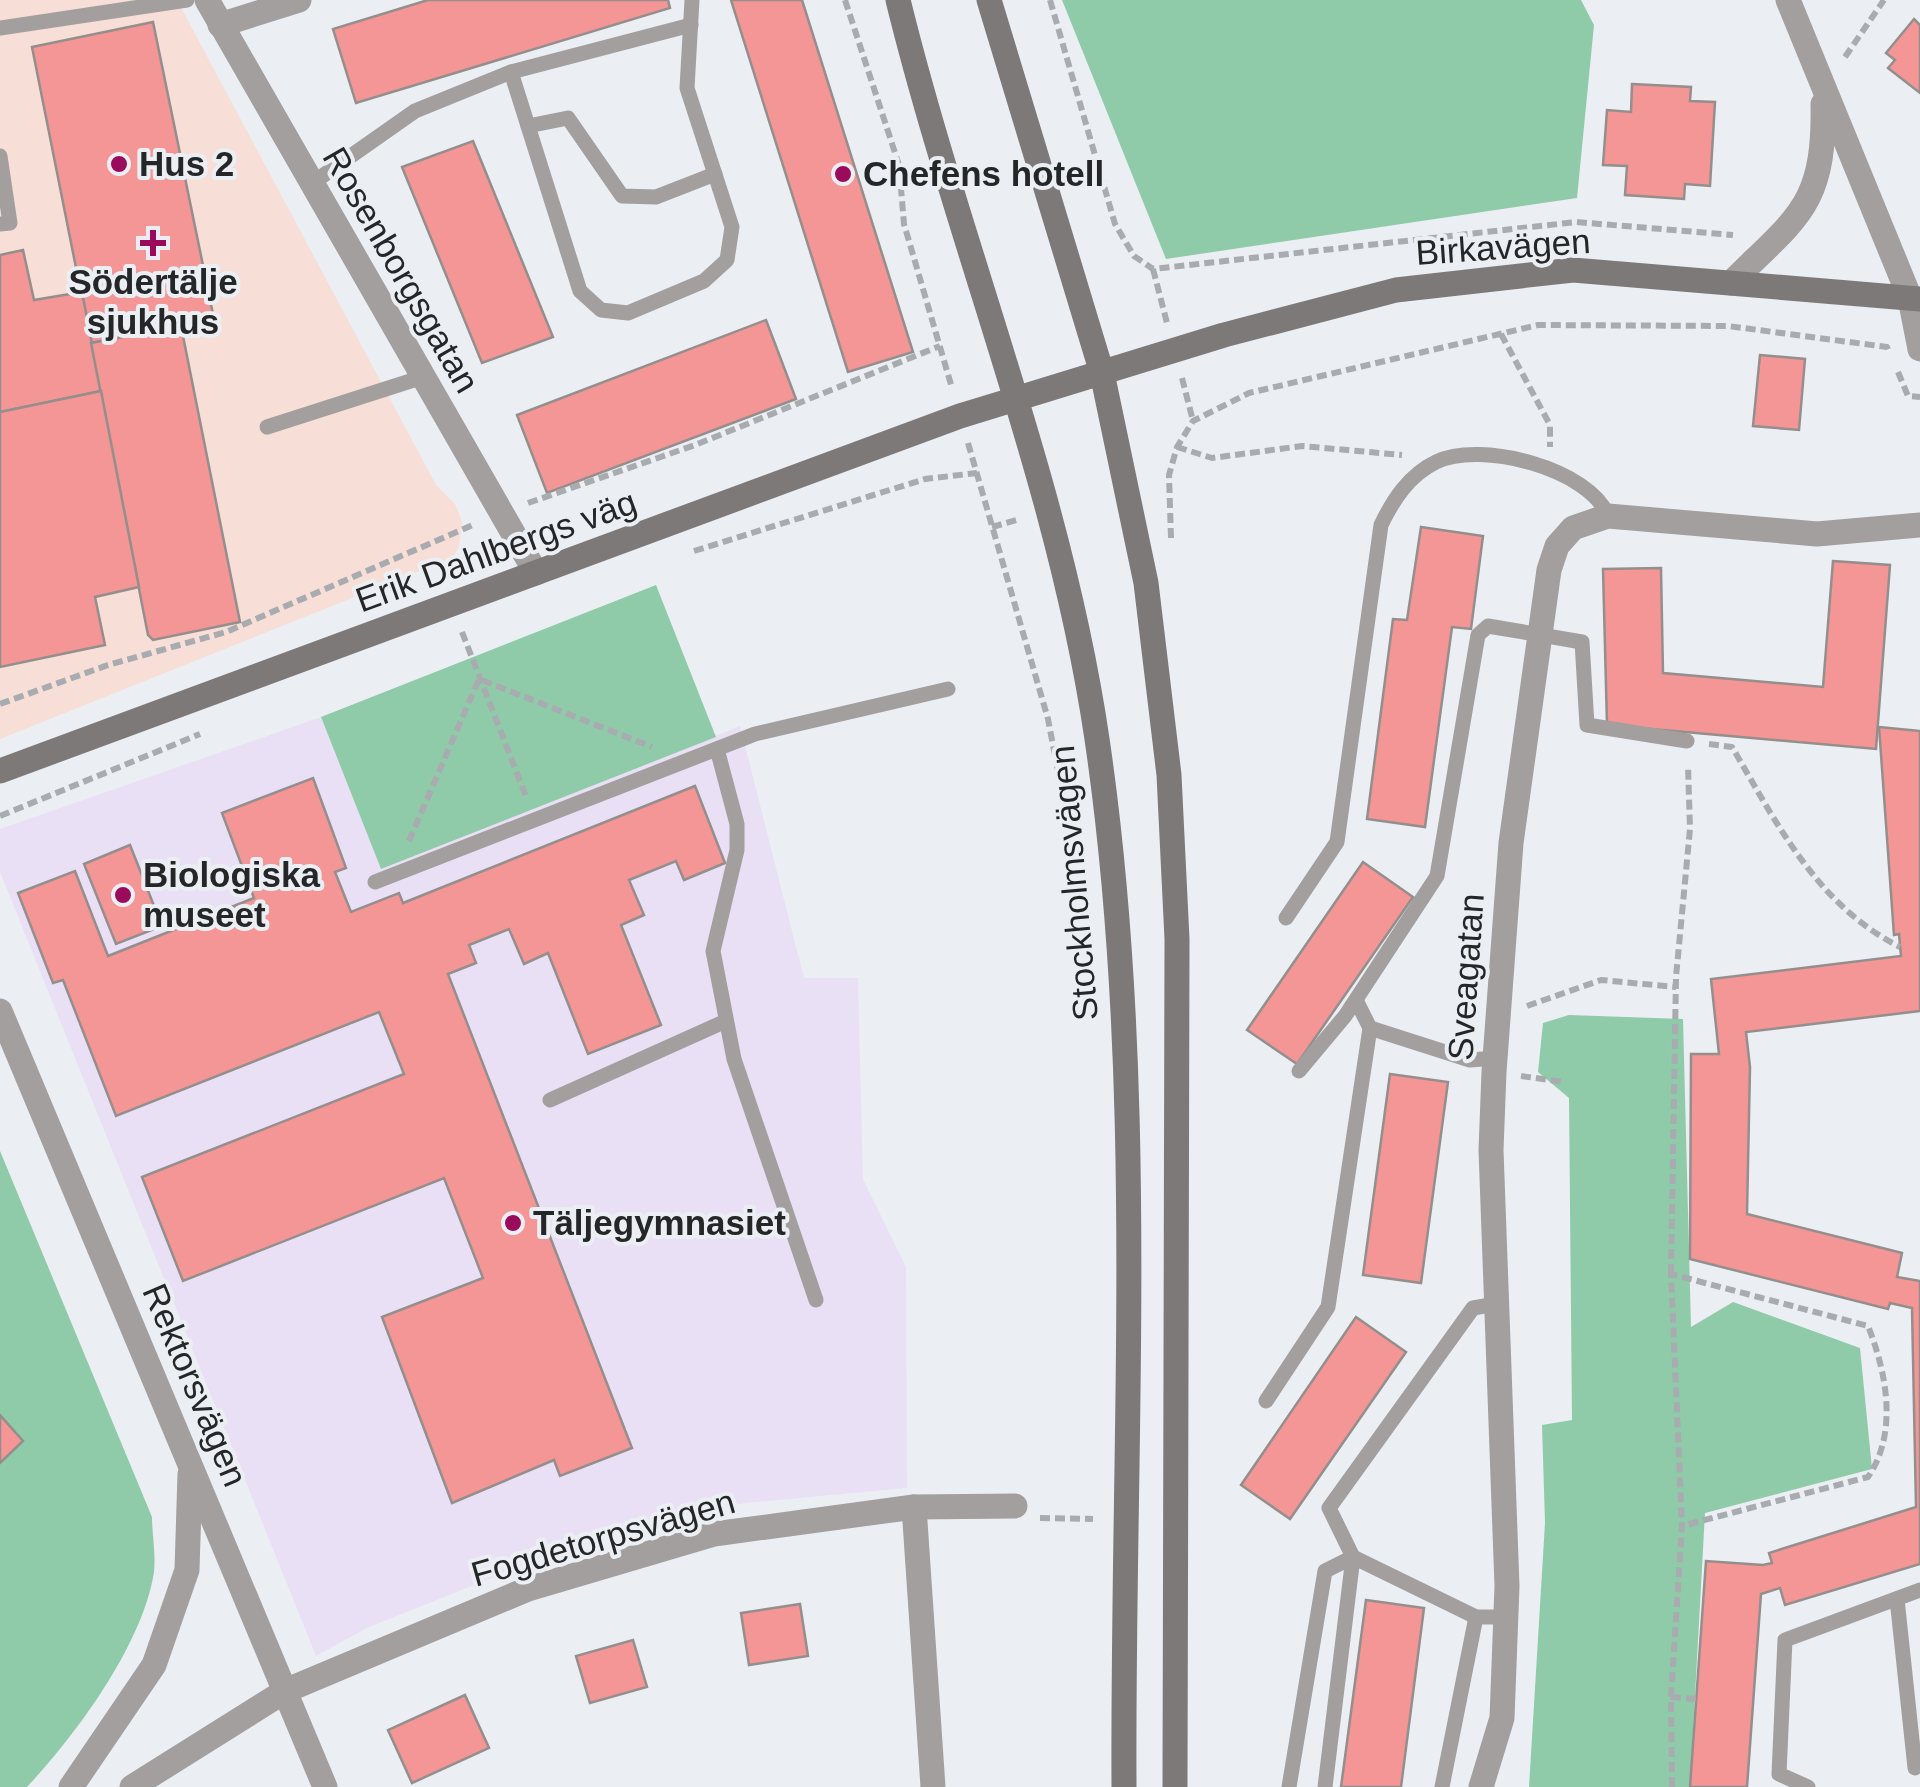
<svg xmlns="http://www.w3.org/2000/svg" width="1920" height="1787" font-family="Arial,sans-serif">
  <rect width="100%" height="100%" fill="#ebeff3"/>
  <polygon fill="#eae0f5" points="321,717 381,869 740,726 804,978 858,978 863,1179 906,1267 907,1488 745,1503 612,1530 367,1628 316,1656 0,872 0,829"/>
  <polygon fill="#f7ded6" points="0,0 177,0 436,485 455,504 462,522 459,547 452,558 0,739"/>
  <g fill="#90cba9">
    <polygon points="1062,0 1581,0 1594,25 1577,198 1166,259"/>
    <polygon points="656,585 716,737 381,869 321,717"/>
    <polygon points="1569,1015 1683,1019 1691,1327 1733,1302 1860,1348 1872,1469 1705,1513 1690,1787 1529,1787 1545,1523 1542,1425 1572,1420 1569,1098 1538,1072 1543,1023"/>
    <path d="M 0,1151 L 152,1517 C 152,1534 156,1555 154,1572 C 143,1644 76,1735 27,1787 L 0,1787 Z"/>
  </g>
  <g fill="#f39695" stroke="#948e8d" stroke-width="2.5">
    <polygon points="428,0 668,0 670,8 356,103 333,29"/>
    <polygon points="731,0 802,0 913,352 848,372"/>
    <polygon points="1914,19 1920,25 1920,93 1888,68 1895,60 1886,53"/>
    <polygon points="153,22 214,319 91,343 32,47"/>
    <polygon points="1632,84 1691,87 1690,101 1715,102 1710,186 1685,184 1684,199 1625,195 1627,166 1603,165 1607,110 1631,112"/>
    <polygon points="473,141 553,337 482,363 402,167"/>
    <polygon points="23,250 34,300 82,292 101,391 0,412 0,255"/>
    <polygon points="766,320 796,399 547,493 517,415"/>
    <polygon points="181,326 240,622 153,640 148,635 91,343"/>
    <polygon points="1760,355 1805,359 1799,430 1753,426"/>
    <polygon points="101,391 139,587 95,597 105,645 0,667 0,412"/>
    <polygon points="1421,527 1483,536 1471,629 1452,627 1425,827 1367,819 1393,619 1407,620"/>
    <polygon points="1833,561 1890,565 1876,749 1607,725 1603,569 1661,568 1663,673 1823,687"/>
    <polygon points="1879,727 1920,731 1920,1011 1746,1032 1750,1067 1747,1214 1902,1253 1897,1277 1920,1281 1920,1564 1785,1605 1780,1588 1761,1594 1747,1787 1690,1787 1706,1561 1763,1565 1772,1563 1769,1553 1916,1507 1912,1308 1890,1303 1888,1309 1690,1259 1691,1054 1719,1054 1711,979 1901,956 1899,934 1894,935"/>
    <polygon points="313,778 346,868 335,872 351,912 399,893 403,903 695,786 725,863 684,880 676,861 629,880 644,915 621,925 661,1025 588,1054 548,953 524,964 509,929 469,945 476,963 448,974 632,1448 560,1476 554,1460 452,1503 382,1317 483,1278 444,1178 183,1281 142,1177 404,1074 379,1012 116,1116 63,980 53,983 18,893 75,871 108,956 254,898 222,813"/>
    <polygon points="130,845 162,926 116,944 84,864"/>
    <polygon points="1363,862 1413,897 1297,1064 1247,1030"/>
    <polygon points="1390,1074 1448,1082 1421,1283 1363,1275"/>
    <polygon points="1356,1317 1406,1352 1290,1519 1241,1485"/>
    <polygon points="0,1415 23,1441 0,1463"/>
    <polygon points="1366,1600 1424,1608 1401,1787 1341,1787"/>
    <polygon points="800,1604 808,1656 749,1665 741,1613"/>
    <polygon points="633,1640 647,1687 590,1703 576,1656"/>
    <polygon points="465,1695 489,1748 412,1783 388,1730"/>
  </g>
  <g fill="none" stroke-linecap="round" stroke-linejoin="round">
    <g stroke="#a8abaf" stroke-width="6" stroke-dasharray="10 5" stroke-linecap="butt">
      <polyline points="845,0 899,165 904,224 952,388"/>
      <polyline points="1050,0 1115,224 1134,256 1153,269 1576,222 1733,235"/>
      <polyline points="1845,57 1884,0"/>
      <polyline points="1153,269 1167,323"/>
      <polyline points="1501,334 1550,425 1550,447"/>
      <polyline points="1898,372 1908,396 1920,397"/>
      <polyline points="1182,378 1193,421"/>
      <polyline points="968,443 1048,719 1079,882"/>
      <polyline points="1177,447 1212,458 1302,446 1402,455"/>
      <polyline points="528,503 695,445 940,346"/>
      <polyline points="992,527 1020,519"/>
      <polyline points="1171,538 1169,475 1177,447 1193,421 1249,393 1538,325 1728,326 1887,347 1889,352"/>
      <polyline points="694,551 925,479 977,473"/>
      <polyline points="462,632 527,799"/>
      <polyline points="0,704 108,665 226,632 475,524"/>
      <path d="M 1709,744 L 1732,747 C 1777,824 1818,906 1900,947"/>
      <polyline points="0,816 200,734"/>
      <polyline points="409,841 479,679 652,747"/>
      <polyline points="1527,1006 1601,980 1676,987"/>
      <polyline points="1521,1076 1564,1082"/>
      <polyline points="1671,1274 1676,977 1690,829 1688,766"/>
      <polyline points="1040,1518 1093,1519"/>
      <polyline points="1671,1697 1696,1699"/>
      <path d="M 1672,1787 L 1671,1697 L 1682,1526 L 1671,1274 L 1868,1326 C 1887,1374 1898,1433 1868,1477 L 1682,1526"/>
    </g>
    <g stroke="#a29f9e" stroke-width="15">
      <polyline points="0,28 187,0"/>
      <polyline points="511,72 580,291 601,310 628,313 704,281 727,260 732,227 687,88 692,0"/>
      <polyline points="528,126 568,118 622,196 656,197 715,174"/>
      <polyline points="0,156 10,223 0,224"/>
      <polyline points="311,184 415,111 511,72 691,25"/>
      <polyline points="267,427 423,377"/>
      <polyline points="717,749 737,824 737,850 713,951 734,1059 816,1300"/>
      <polyline points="375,882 755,734 948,689"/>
      <path d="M 1286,918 L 1337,842 L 1381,525 C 1393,500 1409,475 1436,462 C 1481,440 1590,469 1608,516"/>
      <polyline points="1356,1000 1370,1028 1470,1060 1496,1058"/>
      <polyline points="1299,1071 1345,1016 1437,876 1478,635 1488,626 1582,642 1587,725 1687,741"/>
      <polyline points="550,1100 726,1021"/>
      <polyline points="1266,1401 1328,1307 1370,1028"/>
      <polyline points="1897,1599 1915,1768"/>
      <polyline points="1289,1787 1325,1571 1353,1557 1476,1617 1506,1617"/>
      <polyline points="1325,1787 1353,1557 1329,1508 1473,1308 1496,1304"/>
      <polyline points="1442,1787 1476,1617"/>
      <polyline points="1808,1787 1779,1774 1785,1640 1920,1590"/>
    </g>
    <g stroke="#a29f9e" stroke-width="25">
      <polyline points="207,0 536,573"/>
      <polyline points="1788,0 1910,298 1920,349"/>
      <polyline points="220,25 299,0"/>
      <path d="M 1731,283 C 1798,216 1825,206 1823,104"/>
      <polyline points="0,1011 325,1787"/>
      <polyline points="914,1507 933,1787"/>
      <polyline points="71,1787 154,1665 187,1570 190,1474"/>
      <polyline points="132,1787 285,1691 528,1589 714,1534 914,1507 1015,1506"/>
      <polyline points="1481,1787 1502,1718 1507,1586 1491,1150 1494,1072 1511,843 1549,570 1557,546 1573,528 1608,516 1817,534 1920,525"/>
    </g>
    <g stroke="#7d7978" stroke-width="25">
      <path d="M 898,0 C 959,248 1060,486 1097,739 C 1148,1086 1122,1438 1124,1787"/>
      <polyline points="989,0 1102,373 1146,583 1169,775 1177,939 1175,1787"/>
      <polyline points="0,771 960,416 1224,335 1396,290 1573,270 1920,299"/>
    </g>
  </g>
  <g fill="#9a0b5c" stroke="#ebeff3" stroke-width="4">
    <circle cx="119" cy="164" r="10"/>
    <circle cx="843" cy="174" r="10"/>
    <path d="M148 228h10v10h10v10h-10v10h-10v-10h-10v-10h10z"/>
    <circle cx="123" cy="895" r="10"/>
    <circle cx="513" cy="1223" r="10"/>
  </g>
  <g text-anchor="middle" stroke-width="8" stroke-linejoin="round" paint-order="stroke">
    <g font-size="35" font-weight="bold" fill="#252628" stroke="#ebeff3" text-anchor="start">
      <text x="139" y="176">Hus 2</text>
      <text x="863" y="186">Chefens hotell</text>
      <text x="153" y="294" text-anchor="middle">Södertälje<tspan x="153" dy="40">sjukhus</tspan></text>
      <text x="143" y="887">Biologiska<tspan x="143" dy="40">museet</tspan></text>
      <text x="533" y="1235">Täljegymnasiet</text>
    </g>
    <g font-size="35" fill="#252628" stroke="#ebeff3">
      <text transform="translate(1503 247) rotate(-4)" y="12">Birkavägen</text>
      <text transform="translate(401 270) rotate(60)" y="12">Rosenborgsgatan</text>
      <text transform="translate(496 551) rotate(-20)" y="12">Erik Dahlbergs väg</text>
      <text transform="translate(1074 883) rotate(-95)" y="12">Stockholmsvägen</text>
      <text transform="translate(1466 977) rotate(-86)" y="12">Sveagatan</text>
      <text transform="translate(195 1385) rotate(67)" y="12">Rektorsvägen</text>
      <text transform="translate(603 1538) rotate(-16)" y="12">Fogdetorpsvägen</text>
    </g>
  </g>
</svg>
